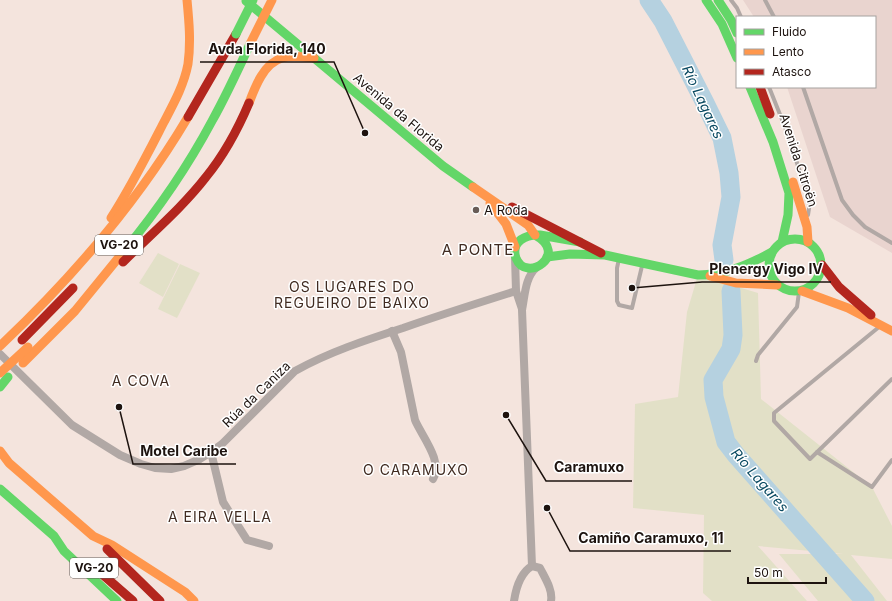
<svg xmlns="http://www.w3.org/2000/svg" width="892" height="601" font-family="Inter,sans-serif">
  <rect width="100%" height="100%" fill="#f4e4dd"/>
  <polygon fill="#e9d4cf" points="743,0 892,0 892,253 830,217 787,87 875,87 875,17 754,17"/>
  <g fill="#e2e0c7">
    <polygon points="158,253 179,264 163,297 139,283"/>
    <polygon points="180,264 200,273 177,318 158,309"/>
    <polygon points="698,275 758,293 761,399 872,487 892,526 892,559 851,555 887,601 818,601 779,554 843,554 758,546 807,601 712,601 703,593 704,515 633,508 635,404 678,397 687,312"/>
  </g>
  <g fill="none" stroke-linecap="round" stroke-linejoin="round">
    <g stroke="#b5d1e0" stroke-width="19">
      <polyline points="649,0 663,21 705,103 722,138 729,173 731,197 722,245 724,260"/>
      <polyline points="731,291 733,335 731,349 713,380 714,397 726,442 736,455 865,601"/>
    </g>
    <g stroke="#b1a8a5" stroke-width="4">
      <polyline points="731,0 737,8 741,17"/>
      <polyline points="765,0 774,17"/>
      <polyline points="769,87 785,127 810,202 808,215"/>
      <polyline points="803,87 842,200 853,215 865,227 892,243"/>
      <polyline points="619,259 617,268 617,301 619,305 632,308 642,266"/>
      <polyline points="879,327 774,413 774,421 810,459 892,379"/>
      <polyline points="756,361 758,355 797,307 799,292"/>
      <polyline points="817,452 872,487 892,460"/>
    </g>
    <g stroke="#b1a8a5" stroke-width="8">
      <polyline points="515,257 516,291 522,309"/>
      <path d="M 392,331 L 401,352 L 415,420 C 421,435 444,462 433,479"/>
      <path d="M 0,354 L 72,425 L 120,455 L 141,464 L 155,468 L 171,469 L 184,466 L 200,459 L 211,452 L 222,444 L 295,371 C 329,352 366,340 403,328 C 440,315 478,303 516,291"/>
      <polyline points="211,452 223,502 247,540 269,546"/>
      <path d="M 532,566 L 522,310 C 525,295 525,277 537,267"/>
      <path d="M 514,601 C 516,588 520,573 532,566 L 540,568 C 545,578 553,590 551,601"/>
    </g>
    <g stroke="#63d668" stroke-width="9">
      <polyline points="706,0 722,24 737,58"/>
      <polyline points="718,0 731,20 737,33"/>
      <polyline points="246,1 443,166 473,187"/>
      <polyline points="750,87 773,142 789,193 788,215 782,242"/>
      <path d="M 535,235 C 570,254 526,284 516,258 C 510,241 527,234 540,235 L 580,242"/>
      <circle cx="795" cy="265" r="26"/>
      <path d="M 124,251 C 157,211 188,166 212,121 C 226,96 238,70 250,44"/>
      <path d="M 547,257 L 570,254 L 605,255 L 698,275 C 725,275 748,265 772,252"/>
      <polyline points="0,387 8,377"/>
      <polyline points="0,489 54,536 64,551 117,601"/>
    </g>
    <g stroke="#ff974d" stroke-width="9">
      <path d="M 249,103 C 255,87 264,63 282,58 C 292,55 304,57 314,58"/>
      <polyline points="793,182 807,227 808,242"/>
      <polyline points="473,187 528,225 535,235"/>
      <polyline points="490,203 506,224 515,247"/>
      <path d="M 111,218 C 131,187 147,155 164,122 C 174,103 184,85 188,64 C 191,42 189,21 187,0"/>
      <polyline points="710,276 736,283 777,285"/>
      <polyline points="802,291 848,308 892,331"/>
      <path d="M 0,346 C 73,277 137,203 188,117"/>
      <polyline points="23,363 75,311 124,251"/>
      <polyline points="0,451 9,463 93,536 112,545 185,592 194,601"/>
    </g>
    <g stroke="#b3261e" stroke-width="9">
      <polyline points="760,87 770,114"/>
      <polyline points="188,117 236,34"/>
      <polyline points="512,207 601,253"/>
      <path d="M 123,262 C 151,234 182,208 206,177 C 224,155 238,129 249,103"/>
      <polyline points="822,265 839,287 871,315"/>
      <polyline points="22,340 73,288"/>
      <polyline points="107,549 160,601"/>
      <polyline points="102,574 133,601"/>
    </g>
    <polyline stroke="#63d668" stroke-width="9" points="236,34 253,0"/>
    <g stroke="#ff974d" stroke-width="9">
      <polyline points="250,44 272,0"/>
      <polyline points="0,373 28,347"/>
    </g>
  </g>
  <circle fill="#685c57" stroke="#fff" stroke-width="1.5" cx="476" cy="210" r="4"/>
  <g text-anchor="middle" stroke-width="3" stroke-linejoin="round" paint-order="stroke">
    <g fill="#fff" stroke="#615a57" stroke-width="1">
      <rect x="95" y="235" width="48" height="20" rx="3"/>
      <rect x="70" y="558" width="48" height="20" rx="3"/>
    </g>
    <g font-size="12" font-weight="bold" fill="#1d130f">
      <text x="119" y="249">VG-20</text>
      <text x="94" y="572">VG-20</text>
    </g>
    <g font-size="13" fill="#1d130f" stroke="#fff">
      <text transform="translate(399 112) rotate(40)" y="5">Avenida da Florida</text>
      <text transform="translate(799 160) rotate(72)" y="5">Avenida Citroën</text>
      <text transform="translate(256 394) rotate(-44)" y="5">Rúa da Caniza</text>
    </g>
    <g font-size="13" fill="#1d130f" stroke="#fff" text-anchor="start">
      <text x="484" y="215">A Roda</text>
    </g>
    <g font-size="14" font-style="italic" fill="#0a4a62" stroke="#fff">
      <text transform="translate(703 102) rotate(65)" y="5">Río Lagares</text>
      <text transform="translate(760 480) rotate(49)" y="5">Río Lagares</text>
    </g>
    <g font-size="14" letter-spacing="1" fill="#402b21" stroke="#fff">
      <text x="352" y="292">OS LUGARES DO<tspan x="352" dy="16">REGUEIRO DE BAIXO</tspan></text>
      <text x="141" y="386">A COVA</text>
      <text x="416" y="475">O CARAMUXO</text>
      <text x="220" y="522">A EIRA VELLA</text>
    </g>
    <g font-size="15" letter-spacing="1" fill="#402b21" stroke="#fff">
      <text x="478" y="255">A PONTE</text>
    </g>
  </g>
  <path fill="none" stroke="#1d130f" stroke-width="1.5" d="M365 133L334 62H200M632 288L702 282H831M119 407L133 464H236M506 415L546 481H632M547 508L570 551H731"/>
  <g fill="#1d130f" stroke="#fff" stroke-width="1.5">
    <circle cx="365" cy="133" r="4"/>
    <circle cx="632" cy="288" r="4"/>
    <circle cx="119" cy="407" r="4"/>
    <circle cx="506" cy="415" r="4"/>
    <circle cx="547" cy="508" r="4"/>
  </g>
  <g font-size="14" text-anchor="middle" font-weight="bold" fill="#1d130f" stroke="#fff" stroke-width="3" stroke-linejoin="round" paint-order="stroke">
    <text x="267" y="54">Avda Florida, 140</text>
    <text x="766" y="274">Plenergy Vigo IV</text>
    <text x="184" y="456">Motel Caribe</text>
    <text x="589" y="472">Caramuxo</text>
    <text x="651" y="543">Camiño Caramuxo, 11</text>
  </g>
  <rect x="736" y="16" width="140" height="72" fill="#ffffff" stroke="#a5a19f"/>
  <rect x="744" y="29" width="20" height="6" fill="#63d668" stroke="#a5a19f"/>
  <text x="772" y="36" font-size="12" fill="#1d130f">Fluido</text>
  <rect x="744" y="49" width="20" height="6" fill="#ff974d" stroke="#a5a19f"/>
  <text x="772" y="56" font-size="12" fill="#1d130f">Lento</text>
  <rect x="744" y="69" width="20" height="6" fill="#b3261e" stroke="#a5a19f"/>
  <text x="772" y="76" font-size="12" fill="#1d130f">Atasco</text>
  <path d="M748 577v6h78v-6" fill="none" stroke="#1d130f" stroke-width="2"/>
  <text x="754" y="577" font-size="12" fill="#1d130f" stroke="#ffffff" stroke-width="3" paint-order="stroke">50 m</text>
</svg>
